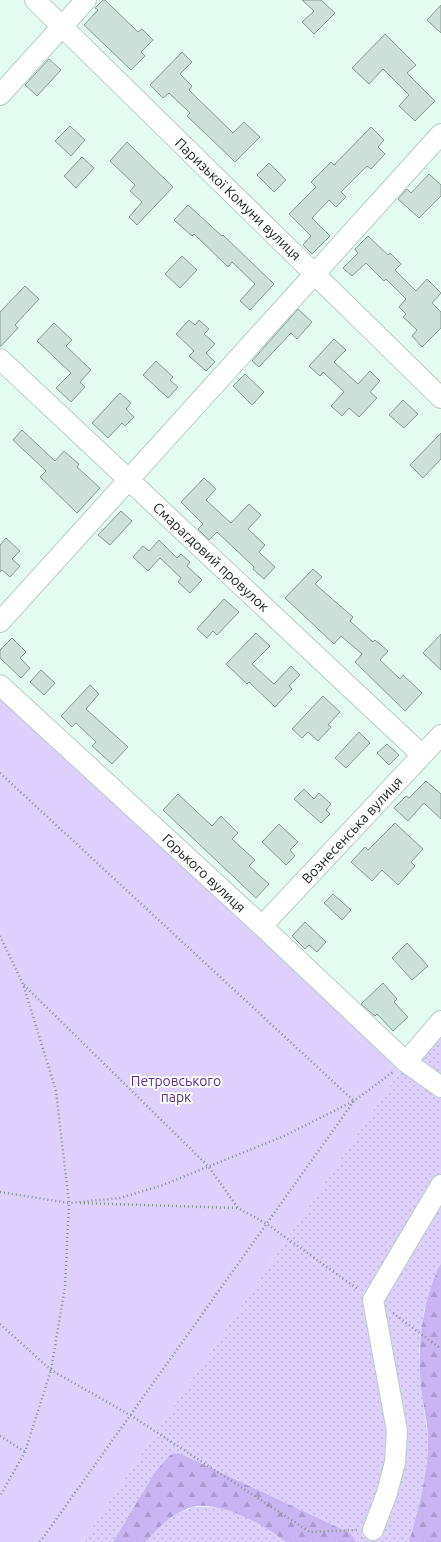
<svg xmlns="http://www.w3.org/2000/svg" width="441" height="1542" font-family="Ubuntu,sans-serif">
  <defs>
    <pattern id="grass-dots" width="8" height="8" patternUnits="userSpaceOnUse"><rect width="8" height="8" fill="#ded0fd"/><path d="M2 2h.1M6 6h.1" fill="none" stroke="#beb2d8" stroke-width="1.8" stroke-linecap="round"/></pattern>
    <pattern id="forest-firs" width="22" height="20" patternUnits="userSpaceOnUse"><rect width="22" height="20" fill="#c8b4f3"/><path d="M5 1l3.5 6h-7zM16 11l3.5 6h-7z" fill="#ab9ad0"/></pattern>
  </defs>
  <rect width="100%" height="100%" fill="#e4fbf2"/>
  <g fill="url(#grass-dots)">
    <polygon points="441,1021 441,1263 424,1310 419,1350 421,1386 428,1440 426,1474 418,1508 409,1542 356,1542 350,1533 179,1453 155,1472 113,1542 82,1542 406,1062"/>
    <path d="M 193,1507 C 203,1507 214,1506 224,1509 C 246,1514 269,1527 285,1542 L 146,1542 L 159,1526 L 175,1515 Z"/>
  </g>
  <g fill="url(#forest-firs)">
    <path d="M 441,1263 L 441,1542 L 409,1542 C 418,1509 428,1476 428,1441 C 428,1423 423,1405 421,1387 C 417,1345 422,1301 441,1263 Z"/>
    <path d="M 179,1453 L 350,1533 L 356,1542 L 285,1542 C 267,1525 218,1500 192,1507 C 173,1513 158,1527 146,1542 L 113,1542 L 155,1472 L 170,1455 Z"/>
  </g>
  <polygon fill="#ded0fd" points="0,685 406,1062 82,1542 0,1542"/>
  <g fill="#cae0d8" stroke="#869b94">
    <polygon points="103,0 105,0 138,32 142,29 153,40 141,52 145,56 131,70 84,25 98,10 95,8"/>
    <polygon points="302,0 321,0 335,13 314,34 302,22 314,11"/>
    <polygon points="441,5 441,33 427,20"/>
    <polygon points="385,34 416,65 407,73 435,101 415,121 399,106 409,95 383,69 369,84 352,68"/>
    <polygon points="182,52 192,62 180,74 192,86 189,90 233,133 244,122 260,137 235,162 187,116 190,113 169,93 163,98 150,85"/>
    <polygon points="49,59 61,70 37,96 25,85"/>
    <polygon points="70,126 85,140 71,156 55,141"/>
    <polygon points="371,127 384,140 378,147 385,154 371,169 367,166 341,192 346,197 336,207 329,200 312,218 330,236 312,254 303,245 311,236 289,214 316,187 311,182 331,162 334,165"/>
    <polygon points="127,142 173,187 137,225 129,217 142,202 130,191 135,185 110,161"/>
    <polygon points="82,157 94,168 76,188 64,176"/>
    <polygon points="269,163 286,180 274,192 257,175"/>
    <polygon points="429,174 441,185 441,196 419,218 398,199 407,189 411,193"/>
    <polygon points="188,205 222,236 223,235 274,284 250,310 240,301 255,284 232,262 228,267 194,234 192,236 174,220"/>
    <polygon points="368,236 388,255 390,253 401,264 395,270 416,291 427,279 441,293 432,303 441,312 441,328 422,347 412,336 417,330 403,317 406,314 399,307 406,299 386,279 384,281 366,263 352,276 343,268 358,253 355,249"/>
    <polygon points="182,256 197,270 180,288 165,274"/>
    <polygon points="25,286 39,299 15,325 18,328 0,347 0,312"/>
    <polygon points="298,309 312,322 297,339 291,333 259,367 252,361"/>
    <polygon points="189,320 195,325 199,320 209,329 204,334 215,344 206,353 215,362 206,371 189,356 194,351 176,334"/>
    <polygon points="54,323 72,340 66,346 91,370 80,382 85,387 71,402 56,388 71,373 37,341"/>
    <polygon points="334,339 346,350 334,362 358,384 370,371 380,381 370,392 377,398 359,417 349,408 342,416 331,406 344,392 323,372 320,376 309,366"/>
    <polygon points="156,361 173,377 170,380 178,387 168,398 143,375"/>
    <polygon points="245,374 264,392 252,405 233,386"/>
    <polygon points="120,393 131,403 126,409 134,417 125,426 122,423 108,438 92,423"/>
    <polygon points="403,400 418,414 404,428 389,415"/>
    <polygon points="22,430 55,461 64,451 79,464 77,467 100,488 77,513 40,477 46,471 13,440"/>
    <polygon points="441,433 441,459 423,478 410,465"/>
    <polygon points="204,478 216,489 206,500 231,523 249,504 261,515 248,529 265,545 259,552 275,567 264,579 253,569 254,567 217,532 209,540 198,529 203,524 181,502"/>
    <polygon points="121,511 132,521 110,545 98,535"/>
    <polygon points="6,538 20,551 12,559 20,566 10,577 2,570 0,572 0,545"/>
    <polygon points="159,540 177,558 181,554 190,562 187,566 202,580 190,593 178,582 181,578 160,558 148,571 133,557 143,546 149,551"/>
    <polygon points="313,569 322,577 315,584 353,617 350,621 373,642 375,640 388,651 380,660 400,679 403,675 422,693 405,711 355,662 362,654 341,636 334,644 285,598"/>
    <polygon points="224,599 239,612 217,635 213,631 207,638 197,629"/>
    <polygon points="256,633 270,646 252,664 274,684 291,666 300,675 289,686 292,689 275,707 249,682 247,684 226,664"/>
    <polygon points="441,634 441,670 423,653"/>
    <polygon points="12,638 26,652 20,658 30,668 21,678 0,658 0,650"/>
    <polygon points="41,670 55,683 44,695 30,682"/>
    <polygon points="90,685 99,694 86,709 128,747 112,764 92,746 96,742 76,723 72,727 61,716"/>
    <polygon points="323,696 340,712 328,725 331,727 318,741 308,732 302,738 292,729"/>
    <polygon points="359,732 370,743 346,768 335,758"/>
    <polygon points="387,744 399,755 389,765 377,753"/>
    <polygon points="426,781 441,794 441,819 424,803 408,821 394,808 406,796 409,798"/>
    <polygon points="304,789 314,799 319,793 331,804 326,810 330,814 321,823 294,799"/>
    <polygon points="178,794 212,826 221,816 238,833 232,839 255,860 249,866 269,884 256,898 163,810"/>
    <polygon points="395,823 423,849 411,862 415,866 398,885 382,870 372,881 351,862 365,847 368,850"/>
    <polygon points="279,824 298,842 290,850 295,856 286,865 262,842"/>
    <polygon points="333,894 351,910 342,920 324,903"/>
    <polygon points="305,922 326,942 317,952 309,945 305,949 292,936"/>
    <polygon points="407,943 428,966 412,980 392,958"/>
    <polygon points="383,983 397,999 394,1002 408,1017 393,1031 377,1014 375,1016 361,1004"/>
  </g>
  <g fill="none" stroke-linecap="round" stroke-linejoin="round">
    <defs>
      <g id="minor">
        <polyline points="35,0 441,398"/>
        <polyline points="0,95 86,0"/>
        <polyline points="0,359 422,755"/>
        <polyline points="0,622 441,134"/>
        <polyline points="0,685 262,926 406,1062 441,1087"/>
        <polyline points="262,926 441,735"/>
        <polyline points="406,1062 441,1021"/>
        <polyline points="373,1530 387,1493 395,1462 397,1431 373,1300 441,1185"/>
      </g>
    </defs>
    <use href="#minor" stroke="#b8cec6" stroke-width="22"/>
    <g stroke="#81918b" stroke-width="2.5" stroke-dasharray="1 3" stroke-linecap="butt">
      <polyline points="0,773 354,1101 284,1136 163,1185 120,1198 69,1203"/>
      <polyline points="0,936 23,984 56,1091 69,1203 65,1287 51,1370 25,1452 0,1496"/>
      <polyline points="24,985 208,1166 238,1208 267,1224 359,1290"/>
      <polyline points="0,1192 69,1203"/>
      <polyline points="80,1203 237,1208"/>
      <polyline points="393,1313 441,1349"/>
      <polyline points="0,1324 51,1370 130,1415 310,1532 357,1530"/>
      <polyline points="0,1436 25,1452"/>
      <polyline points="40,1542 354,1101 393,1072"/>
    </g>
    <use href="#minor" stroke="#fff" stroke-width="20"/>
  </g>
  <g text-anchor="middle" stroke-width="4" stroke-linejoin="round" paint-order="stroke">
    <g font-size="14" fill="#18201d" stroke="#fff">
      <text transform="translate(238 199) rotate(44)" y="5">Паризької Комуни вулиця</text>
      <text transform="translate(211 557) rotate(43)" y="5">Смарагдовий провулок</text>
      <text transform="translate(352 830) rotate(-47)" y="5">Вознесенська вулиця</text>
      <text transform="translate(204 873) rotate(43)" y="5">Горького вулиця</text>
    </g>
    <g font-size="14" fill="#57328b" stroke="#fff">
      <text x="176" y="1086">Петровського<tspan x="176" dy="16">парк</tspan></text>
    </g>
  </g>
</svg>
